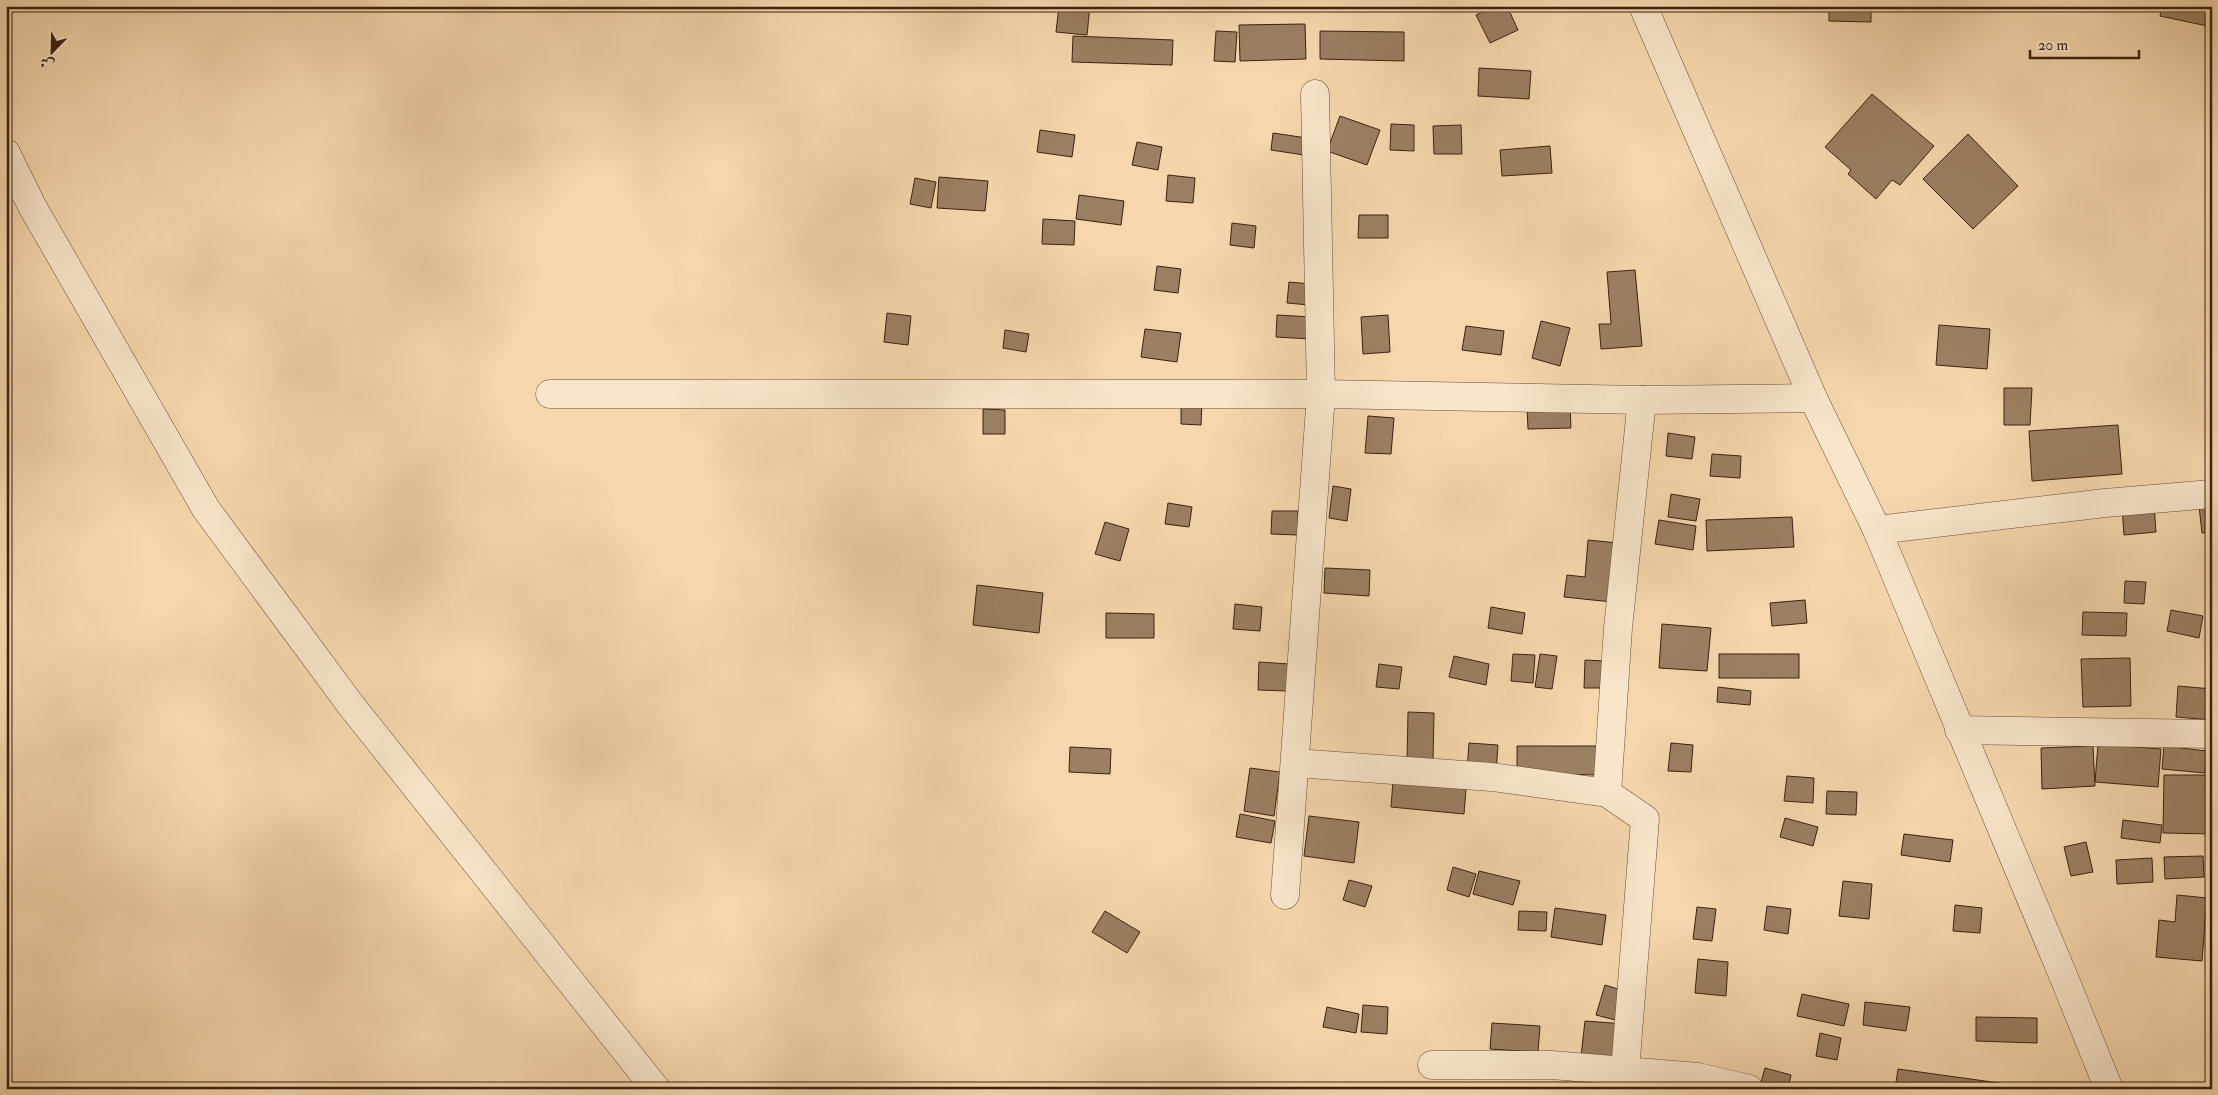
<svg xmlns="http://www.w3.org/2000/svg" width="2218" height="1095" font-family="'IM FELL Double Pica',Amiri,serif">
  <rect width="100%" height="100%" fill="#f6d7ad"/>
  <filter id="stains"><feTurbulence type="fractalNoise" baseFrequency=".004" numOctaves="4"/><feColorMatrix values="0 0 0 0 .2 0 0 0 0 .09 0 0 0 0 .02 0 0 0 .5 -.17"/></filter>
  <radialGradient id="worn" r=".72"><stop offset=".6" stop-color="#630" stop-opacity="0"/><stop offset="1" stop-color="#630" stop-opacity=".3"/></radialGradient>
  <g fill="#9b8062" stroke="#392110">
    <polygon points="1059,6 1090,6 1087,35 1056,32"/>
    <polygon points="1495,6 1507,6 1518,30 1490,43 1476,15"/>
    <polygon points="1829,6 1871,6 1871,22 1829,21"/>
    <polygon points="2162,6 2212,6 2212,27 2160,16"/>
    <polygon points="1305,24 1306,59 1240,61 1239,25"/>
    <polygon points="1216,31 1237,32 1235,62 1214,61"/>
    <polygon points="1320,31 1404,32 1404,61 1320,59"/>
    <polygon points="1073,36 1173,40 1172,65 1072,62"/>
    <polygon points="1479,68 1531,71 1529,99 1478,96"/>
    <polygon points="1872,94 1934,146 1900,185 1892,180 1876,199 1848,174 1851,170 1825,147"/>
    <polygon points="1340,116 1380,130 1367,165 1327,151"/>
    <polygon points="1391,124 1414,125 1414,151 1390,150"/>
    <polygon points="1461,125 1462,154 1434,154 1433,126"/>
    <polygon points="1040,130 1075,135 1072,157 1037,152"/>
    <polygon points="1273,133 1307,138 1304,155 1271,150"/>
    <polygon points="1968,134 2018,186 1973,229 1923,179"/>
    <polygon points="1137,142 1162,147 1158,170 1132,165"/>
    <polygon points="1550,146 1552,173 1502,176 1500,150"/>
    <polygon points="1168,175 1195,178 1193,203 1166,201"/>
    <polygon points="939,177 988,181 985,211 937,208"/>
    <polygon points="915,178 936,182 931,208 910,204"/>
    <polygon points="1079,195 1124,201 1121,225 1076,219"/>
    <polygon points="1359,215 1388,215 1388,238 1358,238"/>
    <polygon points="1043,219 1075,221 1074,245 1042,244"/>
    <polygon points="1232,223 1256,226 1254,248 1230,245"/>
    <polygon points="1157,266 1181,269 1178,293 1154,290"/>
    <polygon points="1635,270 1642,346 1601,349 1599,324 1611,324 1607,272"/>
    <polygon points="1289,282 1311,284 1309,305 1287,303"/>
    <polygon points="887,313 911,316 908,345 884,342"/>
    <polygon points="1277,315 1312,317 1311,339 1276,337"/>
    <polygon points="1388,315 1390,352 1363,354 1361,317"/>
    <polygon points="1541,321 1570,328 1560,366 1532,358"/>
    <polygon points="1939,325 1990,329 1987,369 1936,365"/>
    <polygon points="1466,326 1504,331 1501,355 1462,350"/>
    <polygon points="1145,329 1181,333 1177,362 1141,357"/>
    <polygon points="1005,330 1029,334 1026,352 1003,348"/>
    <polygon points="2004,388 2032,388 2030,425 2004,425"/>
    <polygon points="1181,401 1202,401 1201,425 1181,424"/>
    <polygon points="1570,405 1571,428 1528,429 1527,407"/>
    <polygon points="983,409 1005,410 1005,434 983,434"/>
    <polygon points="1368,416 1394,418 1391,454 1365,453"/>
    <polygon points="2118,425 2122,474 2032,481 2029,431"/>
    <polygon points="1668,433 1695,437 1692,459 1666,456"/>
    <polygon points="1712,454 1741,456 1740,478 1710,476"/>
    <polygon points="1333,486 1351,489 1347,521 1329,518"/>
    <polygon points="1671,494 1700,499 1696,521 1668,517"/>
    <polygon points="1168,503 1192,507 1189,527 1165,524"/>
    <polygon points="2154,504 2156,532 2124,535 2122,507"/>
    <polygon points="2212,505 2212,532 2202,533 2199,506"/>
    <polygon points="1272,511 1298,511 1298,535 1271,534"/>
    <polygon points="1792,517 1794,547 1707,551 1706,520"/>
    <polygon points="1659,520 1696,526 1693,550 1655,544"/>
    <polygon points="1105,522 1129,529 1120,561 1095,554"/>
    <polygon points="1588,540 1618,543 1612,602 1564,597 1567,575 1585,577"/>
    <polygon points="1325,568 1370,570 1369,596 1324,593"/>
    <polygon points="2125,581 2146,582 2144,604 2124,603"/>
    <polygon points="977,585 1043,593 1039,633 973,625"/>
    <polygon points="1805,600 1807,623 1772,626 1770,603"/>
    <polygon points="1235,604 1262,607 1260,631 1233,629"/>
    <polygon points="1491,607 1525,613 1522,634 1488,628"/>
    <polygon points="2171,610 2203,616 2199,638 2167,631"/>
    <polygon points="2083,612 2127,613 2126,636 2082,635"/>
    <polygon points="1106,613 1154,614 1154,638 1106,638"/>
    <polygon points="1662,624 1711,628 1707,671 1659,668"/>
    <polygon points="1513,654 1535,655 1533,683 1511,681"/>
    <polygon points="1540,654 1557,656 1552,689 1535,687"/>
    <rect x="1719" y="654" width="80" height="24"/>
    <polygon points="1454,656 1489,664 1486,685 1449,677"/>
    <polygon points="2130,658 2131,706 2083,707 2081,659"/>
    <polygon points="1585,660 1604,661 1603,688 1584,688"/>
    <polygon points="1259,662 1289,664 1288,691 1258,690"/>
    <polygon points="1379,664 1402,667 1399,689 1376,687"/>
    <polygon points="2178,686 2212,689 2212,720 2176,717"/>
    <polygon points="1718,687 1751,691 1750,705 1717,702"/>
    <polygon points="1408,712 1434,713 1433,761 1407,760"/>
    <polygon points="1469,743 1498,745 1496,773 1467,771"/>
    <polygon points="1671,743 1693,745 1691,772 1668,771"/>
    <polygon points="2098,744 2161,749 2158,787 2095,782"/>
    <polygon points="1517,746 1602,746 1601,775 1517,774"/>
    <polygon points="2093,746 2095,786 2042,789 2041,748"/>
    <polygon points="2164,746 2207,751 2205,773 2162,769"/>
    <polygon points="1070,747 1111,749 1110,774 1069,772"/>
    <polygon points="1250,768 1280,772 1274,816 1244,811"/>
    <polygon points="2164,775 2212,775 2212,834 2163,833"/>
    <polygon points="1787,776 1814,778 1813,803 1784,801"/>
    <polygon points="1393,781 1466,789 1464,814 1391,807"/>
    <polygon points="1827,791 1857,792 1856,815 1826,814"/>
    <polygon points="1240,814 1275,821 1271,843 1236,837"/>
    <polygon points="1309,816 1359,822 1354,863 1304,856"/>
    <polygon points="1785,818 1818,827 1813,846 1780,837"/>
    <polygon points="2123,820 2162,825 2160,843 2121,838"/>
    <polygon points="1904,834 1953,840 1950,862 1901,855"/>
    <polygon points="2086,842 2093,872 2071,876 2064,847"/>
    <polygon points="2203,856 2204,877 2165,879 2164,857"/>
    <polygon points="2152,858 2153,882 2117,884 2116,860"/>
    <polygon points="1453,867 1476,874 1469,897 1447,890"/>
    <polygon points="1479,871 1520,881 1513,905 1473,894"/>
    <polygon points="1349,880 1372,886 1365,907 1343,900"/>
    <polygon points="1843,881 1872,884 1869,919 1839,916"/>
    <polygon points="2177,895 2207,898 2202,961 2156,957 2159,920 2175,922"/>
    <polygon points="1955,905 1982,908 1980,933 1953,931"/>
    <polygon points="1767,906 1791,909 1788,934 1764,930"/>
    <polygon points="1697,907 1716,909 1712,941 1693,939"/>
    <polygon points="1555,908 1606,915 1602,945 1551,937"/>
    <polygon points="1105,911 1140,932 1127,953 1092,932"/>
    <polygon points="1519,911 1547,912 1546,931 1518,930"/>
    <polygon points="1698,959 1728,962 1726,996 1695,993"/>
    <polygon points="1605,985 1631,993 1623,1022 1596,1015"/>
    <polygon points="1802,994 1849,1004 1844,1026 1797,1016"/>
    <polygon points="1865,1002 1910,1007 1906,1031 1863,1025"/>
    <polygon points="1363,1005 1388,1007 1387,1034 1361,1032"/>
    <polygon points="1327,1007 1359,1014 1356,1033 1323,1027"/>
    <polygon points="1976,1017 2037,1018 2037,1043 1976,1041"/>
    <polygon points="1585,1021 1626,1024 1621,1069 1580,1065"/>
    <polygon points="1492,1023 1540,1026 1538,1052 1490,1049"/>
    <polygon points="1820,1033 1841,1038 1837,1060 1816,1056"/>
    <polygon points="1765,1068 1791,1075 1788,1089 1770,1089 1760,1086"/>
    <polygon points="1898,1069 2014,1085 2013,1089 1895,1089"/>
  </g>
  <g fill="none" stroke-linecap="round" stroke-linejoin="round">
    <defs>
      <g id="minor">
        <polyline points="1643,6 1813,398 1877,530 2065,980 2109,1089"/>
        <polyline points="6,153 32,206 206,509 350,704 656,1089"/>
        <polyline points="550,394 1321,394 1642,400 1813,398"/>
        <polyline points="1877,530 2105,503 2212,494"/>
        <polyline points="1959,730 2212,734"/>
        <polyline points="1295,763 1492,777 1607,793 1645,819 1625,1071"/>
        <polyline points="1607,793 1618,628 1642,400"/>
        <polyline points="1285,895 1321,394 1315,94"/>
        <polyline points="1432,1065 1552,1065 1698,1077 1749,1089"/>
      </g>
    </defs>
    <use href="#minor" stroke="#684e37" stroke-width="29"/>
    <use href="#minor" stroke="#f9e5ca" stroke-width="28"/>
  </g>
  <rect width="2218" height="1095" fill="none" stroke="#f6d7ad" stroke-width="25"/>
  <rect x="8" y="8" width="2203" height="1080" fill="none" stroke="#392110" stroke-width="2.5"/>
  <rect x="12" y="12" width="2193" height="1070" fill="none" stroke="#392110"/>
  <g transform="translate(52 52) rotate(203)" stroke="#f9e5ca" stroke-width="4" paint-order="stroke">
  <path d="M0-4L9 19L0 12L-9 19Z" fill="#392110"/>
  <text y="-8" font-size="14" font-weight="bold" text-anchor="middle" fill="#392110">ش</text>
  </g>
  <path d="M2030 50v8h109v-8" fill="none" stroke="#392110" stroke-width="2.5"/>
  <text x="2038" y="50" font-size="15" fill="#392110" stroke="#f9e5ca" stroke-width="4" paint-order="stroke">20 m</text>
  <rect width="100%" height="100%" filter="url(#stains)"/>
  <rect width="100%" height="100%" fill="url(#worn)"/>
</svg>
